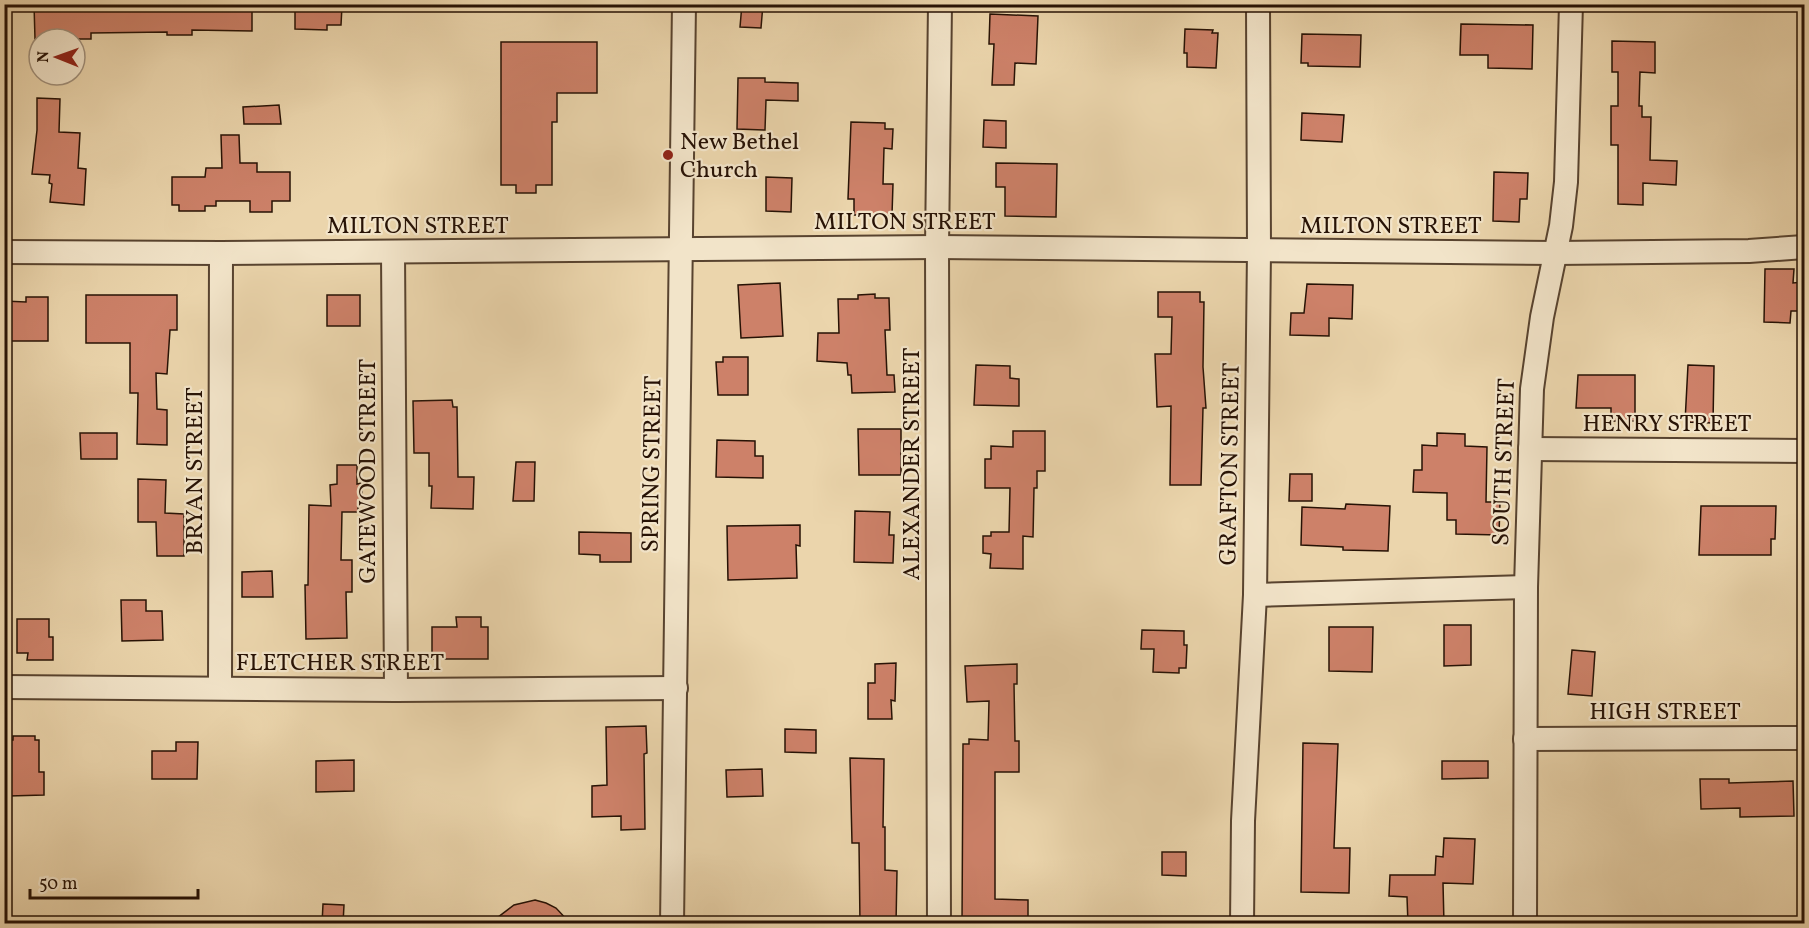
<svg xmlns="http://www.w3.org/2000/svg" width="1809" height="928" font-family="Vollkorn,serif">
  <rect width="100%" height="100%" fill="#ebd5ac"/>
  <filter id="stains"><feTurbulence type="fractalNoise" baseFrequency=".00333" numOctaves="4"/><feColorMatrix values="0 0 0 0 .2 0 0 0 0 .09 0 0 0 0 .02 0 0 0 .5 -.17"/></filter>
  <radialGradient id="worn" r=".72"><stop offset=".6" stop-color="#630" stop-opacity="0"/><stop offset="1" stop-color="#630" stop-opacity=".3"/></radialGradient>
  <g fill="#cd8169" stroke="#271205" stroke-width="1.5">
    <polygon points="34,4 70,4 70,11 115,10 115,4 252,4 252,31 192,30 192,35 167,35 167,32 91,33 91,39 35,39"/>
    <polygon points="295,4 342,6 341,25 327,25 327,30 295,29"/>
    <polygon points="742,4 763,4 761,28 740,27"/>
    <polygon points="990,14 1038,16 1036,64 1015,63 1014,85 992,85 994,44 989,44"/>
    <polygon points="1461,24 1533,25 1532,69 1488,68 1488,55 1460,55"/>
    <polygon points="1185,29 1213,30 1212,33 1218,33 1216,68 1187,67 1187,53 1184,53"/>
    <polygon points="1302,34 1361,35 1360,67 1308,66 1308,63 1301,63"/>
    <polygon points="1612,41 1655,42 1655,73 1640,72 1639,106 1642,106 1642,117 1651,117 1650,160 1677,161 1676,185 1643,183 1643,205 1618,204 1618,145 1611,145 1611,106 1618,106 1618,72 1612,72"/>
    <polygon points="501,42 597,42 597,93 557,93 557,122 552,122 552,185 536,185 536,193 516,193 516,185 501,185"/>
    <polygon points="738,78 765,78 765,82 798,83 798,101 766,100 765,130 737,129"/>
    <polygon points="37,98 60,99 59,132 80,133 78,168 86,169 84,205 50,202 52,184 49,183 50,175 32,174 37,130"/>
    <polygon points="279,105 281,124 244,124 243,107"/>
    <polygon points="1302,113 1344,115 1342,142 1301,140"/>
    <polygon points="984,120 1006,121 1006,148 983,147"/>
    <polygon points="851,122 885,123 885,129 893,129 892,149 884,148 883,184 893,184 892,215 854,215 854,199 848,199"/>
    <polygon points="221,135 239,135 240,163 257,163 257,172 290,172 290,201 272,201 272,212 250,212 250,201 216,201 216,206 205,206 205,211 179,211 179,205 172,205 172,177 205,177 206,168 222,168"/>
    <polygon points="996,163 1057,164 1056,217 1005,216 1005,187 996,187"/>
    <polygon points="1494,172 1528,173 1527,199 1520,199 1519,222 1493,221"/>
    <polygon points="766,177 792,178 791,212 766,211"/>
    <polygon points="1765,269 1794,269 1793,283 1804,282 1804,311 1791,311 1790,323 1764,322"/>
    <polygon points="780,283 783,336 741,338 738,285"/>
    <polygon points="1307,284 1353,285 1352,319 1329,318 1329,336 1290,335 1291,313 1304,313"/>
    <polygon points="1158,292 1200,292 1200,302 1204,302 1203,367 1206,408 1203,408 1201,485 1170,485 1171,406 1157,407 1155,354 1171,354 1172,317 1158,317"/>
    <polygon points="875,294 875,298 889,298 890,330 885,330 887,375 894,375 895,392 852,393 851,375 848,375 847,363 817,361 818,333 839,333 838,299 858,299 858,295"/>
    <polygon points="86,295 177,295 177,330 170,330 167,374 156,373 157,409 167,410 167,445 137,444 138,393 130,393 130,343 86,343"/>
    <rect x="327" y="295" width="33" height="31"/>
    <polygon points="26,297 48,297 48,341 4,341 4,301 26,302"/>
    <polygon points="723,357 748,357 748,395 718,395 716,362 723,362"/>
    <polygon points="976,365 1010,366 1010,378 1019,379 1019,406 974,405"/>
    <polygon points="1688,365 1714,366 1713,423 1685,422"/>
    <polygon points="1578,375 1635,375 1635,421 1611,421 1611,408 1576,408"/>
    <polygon points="452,400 453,407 457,407 458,477 474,477 473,509 431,508 432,486 429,486 429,453 414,453 413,401"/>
    <polygon points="858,429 901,429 901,475 859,475"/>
    <polygon points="1013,431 1045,431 1045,471 1037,471 1037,488 1034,488 1033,537 1023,536 1023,569 990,568 991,554 983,553 983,536 991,536 991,532 1009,532 1010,488 985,488 985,459 991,459 991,446 1013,447"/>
    <polygon points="80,433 117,433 117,459 81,459"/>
    <polygon points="1437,433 1465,434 1465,446 1487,447 1486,502 1500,502 1499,535 1456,534 1456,520 1447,520 1447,493 1413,492 1414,470 1422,470 1422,445 1437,446"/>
    <polygon points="717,440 755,441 755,456 763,456 763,478 716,477"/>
    <polygon points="516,462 535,462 534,501 513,501"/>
    <polygon points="337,465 357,465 357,484 362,483 362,501 358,501 358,512 342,512 341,560 352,560 352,592 346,592 347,638 306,639 305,585 308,585 309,505 331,506 330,485 337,484"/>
    <polygon points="1290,474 1312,474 1312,501 1289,501"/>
    <polygon points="138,479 166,480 165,513 184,514 184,556 157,556 156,522 138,522"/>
    <polygon points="1346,504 1390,506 1388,551 1343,550 1343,547 1301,545 1302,507 1345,509"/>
    <polygon points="1701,506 1776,506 1775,539 1771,539 1771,555 1699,555"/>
    <polygon points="855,511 890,512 889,535 894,535 893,563 854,562"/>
    <polygon points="800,525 800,546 796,545 797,578 728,580 727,526"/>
    <polygon points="579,532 631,533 631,562 600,562 600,555 579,554"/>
    <polygon points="272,571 273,597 242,597 242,572"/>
    <polygon points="121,600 146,600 146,611 162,611 163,640 122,641"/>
    <polygon points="456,617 481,617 481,627 488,627 488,659 432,659 432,627 457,627"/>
    <polygon points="17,619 49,619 49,637 53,637 53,660 27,660 28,653 17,653"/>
    <polygon points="1444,625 1471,625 1471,665 1444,666"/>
    <polygon points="1329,627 1373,627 1372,672 1329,671"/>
    <polygon points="1142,630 1184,631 1184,645 1187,645 1186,668 1179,668 1179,673 1153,672 1154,649 1141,649"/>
    <polygon points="1572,650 1595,652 1592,696 1568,694"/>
    <polygon points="896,663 895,701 891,700 892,719 868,719 868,683 875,683 875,664"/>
    <polygon points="1017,664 1017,684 1014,684 1015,741 1019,741 1019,772 995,772 995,899 1028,900 1028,924 962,924 963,744 969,744 969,739 988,740 989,701 967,702 965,666"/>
    <polygon points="646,726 647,753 644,754 645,829 621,830 621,816 592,817 592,786 607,785 606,727"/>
    <polygon points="785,729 816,730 816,753 785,752"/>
    <polygon points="13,736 35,736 35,740 39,740 39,772 44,772 44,795 9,796 9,740 13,740"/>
    <polygon points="176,742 198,742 197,779 152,779 152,751 176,751"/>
    <polygon points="1303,743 1338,744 1334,848 1350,848 1349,893 1301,892"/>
    <polygon points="850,758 884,759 883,827 885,827 885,870 897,871 896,924 860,924 859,843 852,843"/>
    <polygon points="354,760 354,791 316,792 316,761"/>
    <polygon points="1442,761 1488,761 1488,778 1442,779"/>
    <polygon points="762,769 763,796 727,797 726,770"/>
    <polygon points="1700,779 1729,779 1729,783 1793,781 1794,816 1740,817 1740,808 1701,809"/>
    <polygon points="1444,838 1475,839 1473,884 1443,883 1444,924 1408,924 1407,897 1389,896 1390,875 1435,875 1436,856 1443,857"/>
    <polygon points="1162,852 1186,852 1186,876 1162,875"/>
    <polygon points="535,900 546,903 556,908 571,924 489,924 514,905"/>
    <polygon points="323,904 344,905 343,924 322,924"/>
  </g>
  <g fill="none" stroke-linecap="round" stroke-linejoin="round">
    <defs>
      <g id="minor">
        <polyline points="4,252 221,253 937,247 1556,253 1749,251 1804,247"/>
        <polyline points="393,252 396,690"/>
        <polyline points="1530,449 1804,451"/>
        <polyline points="1255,595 1526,587"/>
        <polyline points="4,687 396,690 676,688"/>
        <polyline points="220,688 221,253"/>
        <polyline points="1525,739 1804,738"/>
        <polyline points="672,924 684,4"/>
        <polyline points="939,924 937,247 940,4"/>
        <polyline points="1242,924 1243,821 1255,595 1259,251 1258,4"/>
        <polyline points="1525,924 1526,587 1532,389 1542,317 1561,226 1566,182 1571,4"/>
      </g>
    </defs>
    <use href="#minor" stroke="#58432f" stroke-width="26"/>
    <use href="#minor" stroke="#f2e4c9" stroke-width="22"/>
  </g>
  <circle fill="#8f2418" stroke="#f2e4c9" stroke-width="2" cx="668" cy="155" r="6"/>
  <g text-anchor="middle" stroke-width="4.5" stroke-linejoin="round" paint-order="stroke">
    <g font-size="24" fill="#271205" stroke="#f2e4c9" text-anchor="start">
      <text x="680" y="149">New Bethel<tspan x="680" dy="28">Church</tspan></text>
    </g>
    <g font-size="24" fill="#271205" stroke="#f2e4c9">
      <text x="905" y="229">MILTON STREET</text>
      <text x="418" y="233">MILTON STREET</text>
      <text x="1391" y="233">MILTON STREET</text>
      <text x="1667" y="431">HENRY STREET</text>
      <text transform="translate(1503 462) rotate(-88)" y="8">SOUTH STREET</text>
      <text transform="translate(651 464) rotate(-89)" y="8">SPRING STREET</text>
      <text transform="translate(911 464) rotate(-90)" y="8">ALEXANDER STREET</text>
      <text transform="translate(1229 464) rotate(-89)" y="8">GRAFTON STREET</text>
      <text transform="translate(194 471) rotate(-90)" y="8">BRYAN STREET</text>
      <text transform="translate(367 471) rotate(-90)" y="8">GATEWOOD STREET</text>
      <text x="340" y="670">FLETCHER STREET</text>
      <text x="1665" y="719">HIGH STREET</text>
    </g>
  </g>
  <rect width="1809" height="928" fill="none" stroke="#ebd5ac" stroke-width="24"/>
  <rect x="6" y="6" width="1797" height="916" fill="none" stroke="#271205" stroke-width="3"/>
  <rect x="12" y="12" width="1785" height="904" fill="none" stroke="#271205" stroke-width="1.5"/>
  <g transform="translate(57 57) rotate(271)"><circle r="28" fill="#f2e4c9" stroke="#a1907b" stroke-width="1.5"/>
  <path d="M0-4.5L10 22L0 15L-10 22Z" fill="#8f2418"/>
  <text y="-9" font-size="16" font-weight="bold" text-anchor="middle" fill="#271205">N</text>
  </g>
  <path d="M30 889v9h168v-9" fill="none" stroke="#271205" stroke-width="3"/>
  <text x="39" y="889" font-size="18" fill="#271205" stroke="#f2e4c9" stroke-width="4.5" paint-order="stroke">50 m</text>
  <rect width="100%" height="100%" filter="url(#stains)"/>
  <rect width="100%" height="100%" fill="url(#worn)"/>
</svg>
